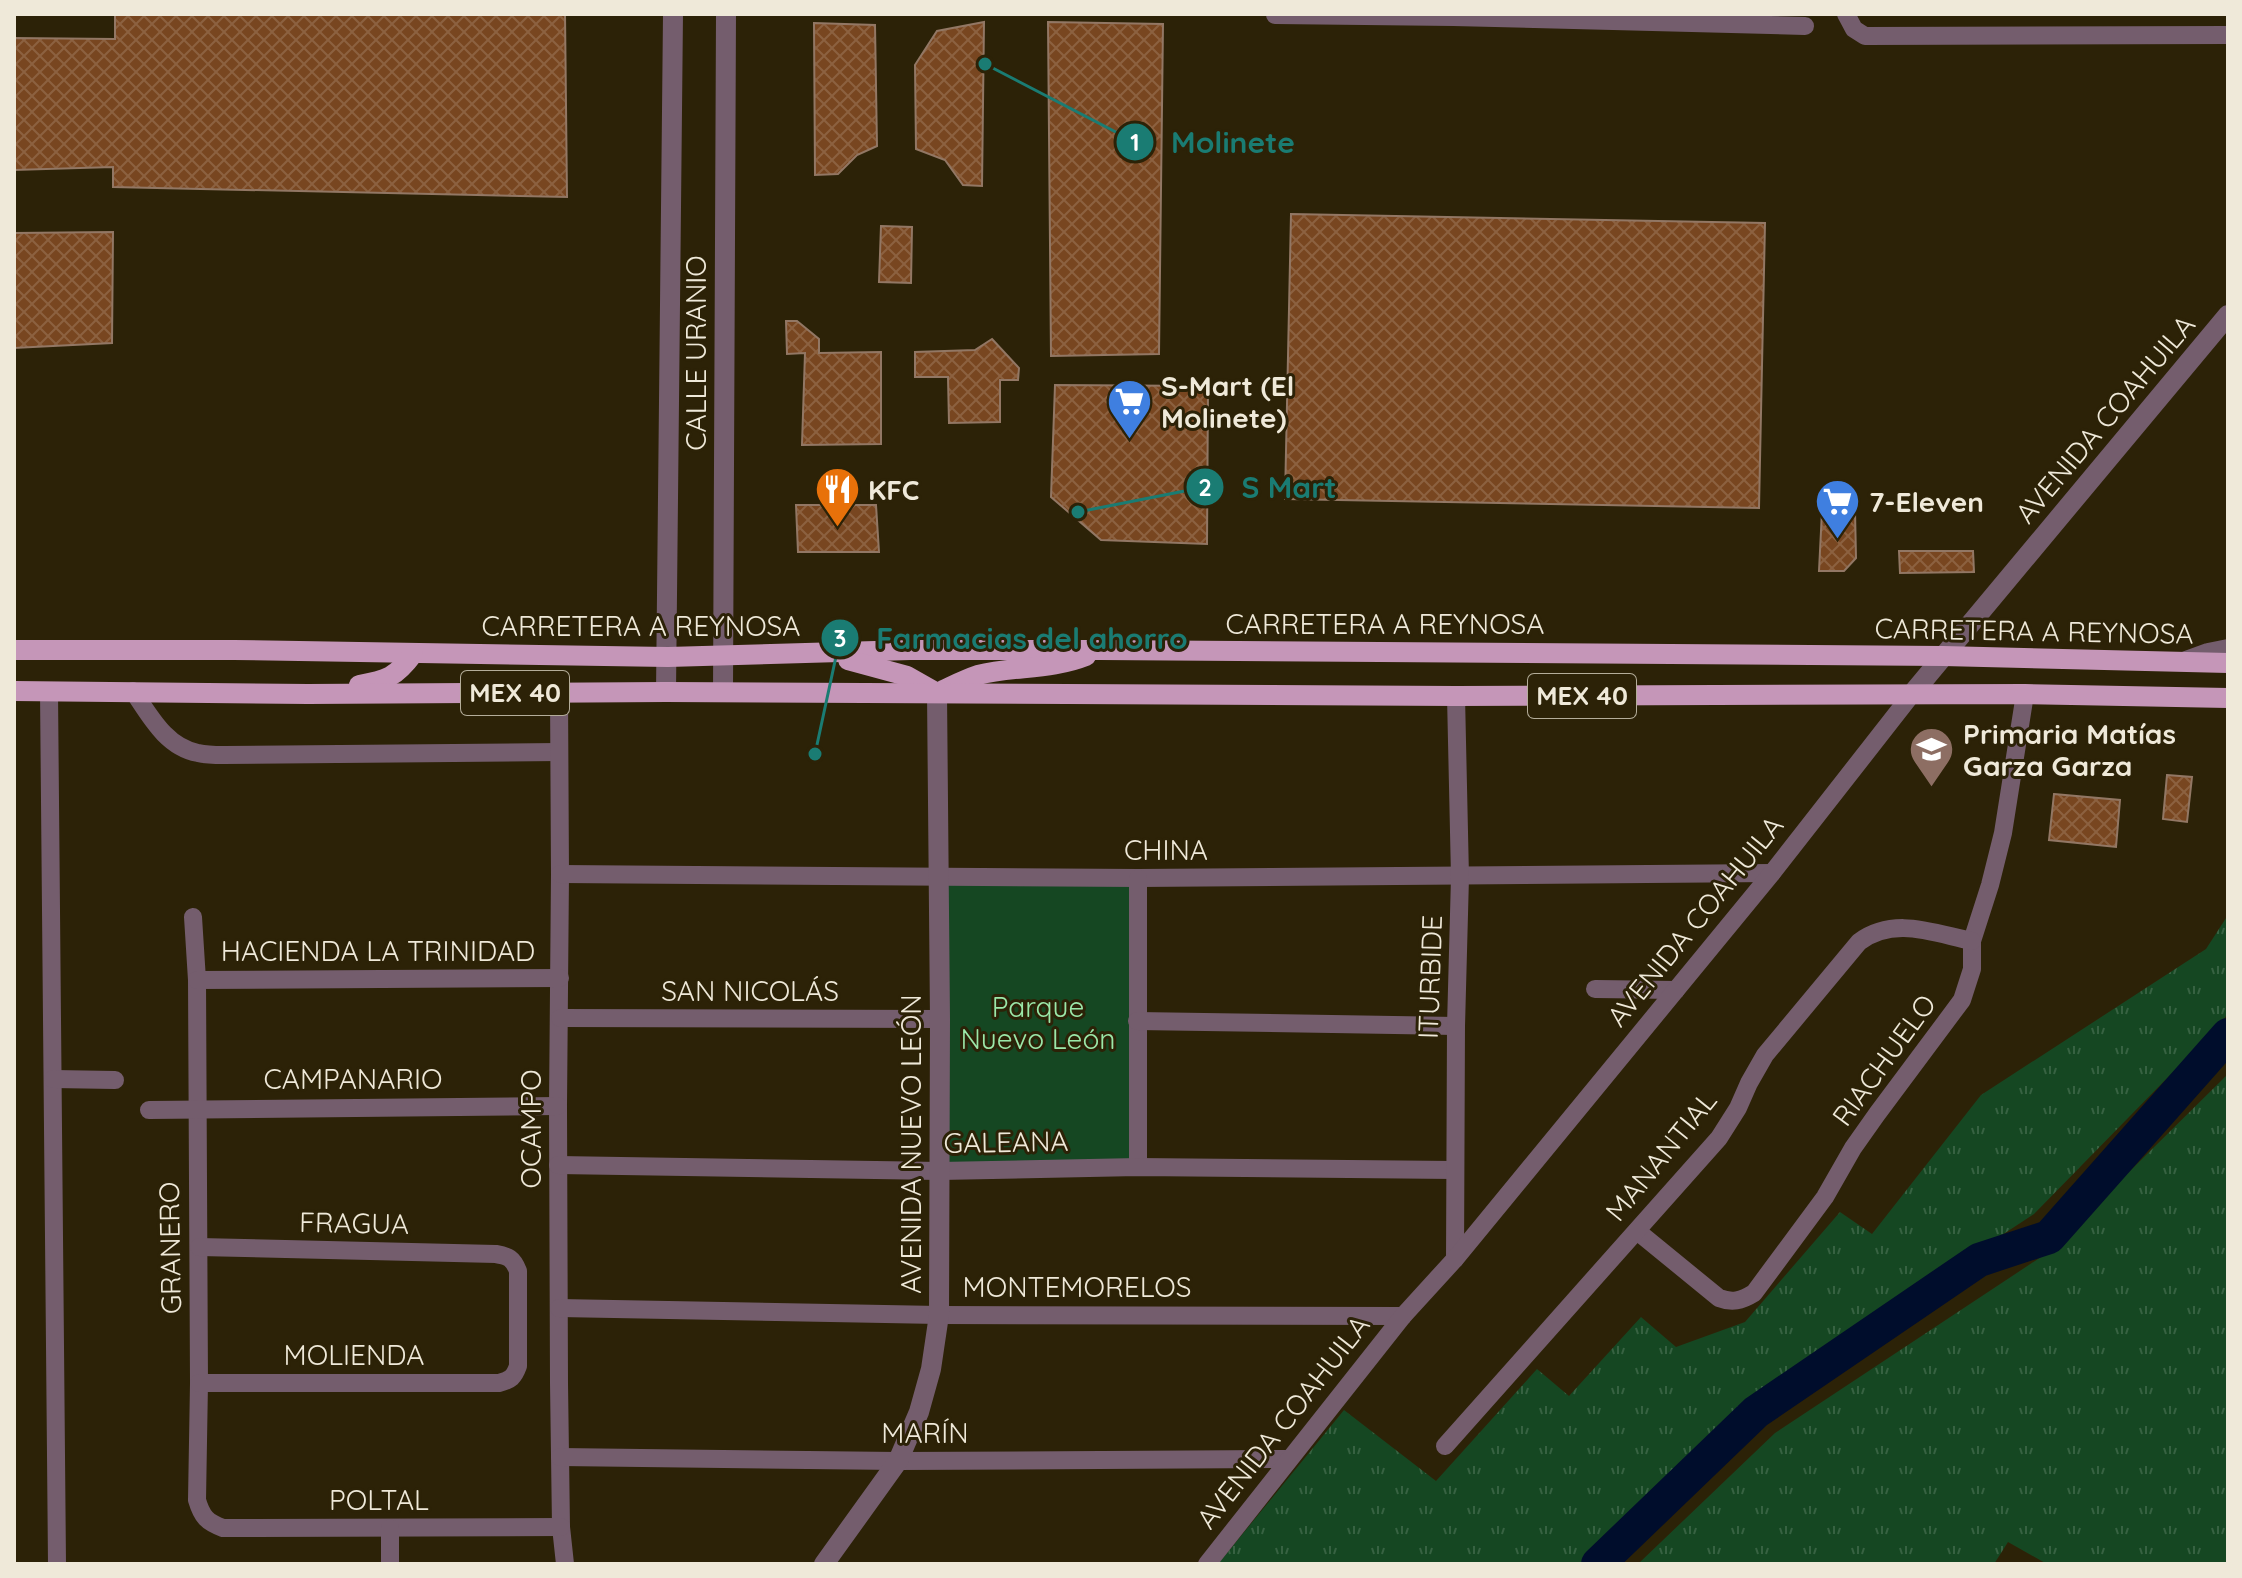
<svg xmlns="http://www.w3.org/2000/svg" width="2242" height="1578" font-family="Quicksand,sans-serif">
  <defs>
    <pattern id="grass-tufts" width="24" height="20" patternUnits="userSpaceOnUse" patternTransform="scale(2)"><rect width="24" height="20" fill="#154722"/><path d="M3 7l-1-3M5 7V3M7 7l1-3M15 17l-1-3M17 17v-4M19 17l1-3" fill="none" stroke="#376242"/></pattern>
    <pattern id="building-cross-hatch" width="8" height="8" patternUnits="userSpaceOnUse" patternTransform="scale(2)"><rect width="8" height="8" fill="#784620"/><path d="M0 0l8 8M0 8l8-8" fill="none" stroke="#8c6140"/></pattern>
  </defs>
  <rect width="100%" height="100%" fill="#2c2207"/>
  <g fill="url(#grass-tufts)">
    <polygon points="2228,915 2228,1013 2222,1022 2034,1214 1761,1393 1581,1564 1218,1564 1344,1410 1436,1481 1537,1369 1569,1396 1641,1317 1676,1347 1745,1322 1840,1212 1872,1234 1981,1095 2206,949"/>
    <polygon points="2228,1074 2228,1564 2047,1564 2008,1542 1994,1564 1638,1564 1775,1433 2047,1253"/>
  </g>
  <polygon fill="#154722" points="937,876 1138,878 1138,1167 940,1171"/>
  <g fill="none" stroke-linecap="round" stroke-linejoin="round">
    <polyline stroke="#000d2c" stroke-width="34" points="1598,1564 1756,1412 1979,1260 2049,1237 2228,1035"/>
  </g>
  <g fill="url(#building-cross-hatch)" stroke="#927764" stroke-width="2">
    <polygon points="115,14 565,14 567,197 113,187 113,167 14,170 14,38 115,39"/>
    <polygon points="984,22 982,186 963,185 945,160 916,149 915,65 937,31"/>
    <polygon points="1048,22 1163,24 1159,354 1051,356"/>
    <polygon points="814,23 875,25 877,146 857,155 838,174 815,175"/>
    <polygon points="1291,214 1765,223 1759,508 1285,499"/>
    <polygon points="881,226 912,227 911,283 879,282"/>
    <polygon points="113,232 112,343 14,348 14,233"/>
    <polygon points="786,321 797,321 819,339 819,353 881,352 881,444 802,445 805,353 787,354"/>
    <polygon points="992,339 1019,368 1018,380 1000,380 1000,422 949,423 948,377 915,377 915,352 975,350"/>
    <polygon points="1055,385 1208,386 1207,544 1101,540 1051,497"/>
    <polygon points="796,505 876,505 879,552 798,552"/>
    <polygon points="1822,511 1855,511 1856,558 1844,571 1819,571"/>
    <polygon points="1899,551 1973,551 1974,572 1900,573"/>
    <polygon points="2167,775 2192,777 2187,822 2163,819"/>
    <polygon points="2054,794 2120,800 2116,847 2049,840"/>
  </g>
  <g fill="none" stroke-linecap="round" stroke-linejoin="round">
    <g stroke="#745d6d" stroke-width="18">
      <polyline points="1846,14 1854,29 1865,36 2228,35"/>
      <polyline points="1275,15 1453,17 1805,26"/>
      <polyline points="2186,660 2208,652 2228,648"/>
      <path d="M 133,691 C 150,716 166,747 198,753 C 206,755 216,755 224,755 L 559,752"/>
      <polyline points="49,692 57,1564"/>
      <polyline points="559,693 560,874 558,1106 559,1383 561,1527 565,1564"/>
      <polyline points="560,874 1138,878 1772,873"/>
      <polyline points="1138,878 1138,1167"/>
      <path d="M 193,917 L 197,980 L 199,1383 L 197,1500 C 202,1517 207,1522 223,1528 L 561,1527"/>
      <polyline points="197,980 560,978"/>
      <polyline points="1595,989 1676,990"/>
      <polyline points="560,1018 940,1019"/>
      <polyline points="1137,1021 1456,1026"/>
      <polyline points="53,1079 115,1080"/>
      <polyline points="149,1110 558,1106"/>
      <polyline points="558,1165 940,1171 1138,1167 1454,1170"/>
      <path d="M 1637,1231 L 1719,1298 C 1732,1303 1741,1301 1754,1293 L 1825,1197 L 1853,1148 L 1877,1114 L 1962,1000 L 1972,969 L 1972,941 L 1990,885 L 2003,833 L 2025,694"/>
      <path d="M 199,1247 L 496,1254 C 508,1256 513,1258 518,1271 L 518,1366 C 514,1377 511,1380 499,1383 L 199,1383"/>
      <polyline points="1455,1259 1456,1026 1460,877 1456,696"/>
      <polyline points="559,1308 939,1315 1403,1316"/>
      <path d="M 1445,1446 L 1719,1138 L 1738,1108 L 1749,1083 L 1765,1055 L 1859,942 C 1894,916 1933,933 1972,941"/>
      <polyline points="560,1457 898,1461 1289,1459"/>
      <polyline points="390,1528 390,1564"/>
      <polyline points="1207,1564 1403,1316 1455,1259 1772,873 1912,694"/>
    </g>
    <g stroke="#745d6d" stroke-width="20">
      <polyline points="666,692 673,14"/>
      <polyline points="723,692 726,14"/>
      <polyline points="1912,694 2228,315"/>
      <polyline points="824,1564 898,1461 919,1412 931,1369 939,1315 940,1019 937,693"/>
    </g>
    <g stroke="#c596b8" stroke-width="20">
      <polyline points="14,650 234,650 668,657 910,650 1100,650 1943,656 2228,663"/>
      <polyline points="848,660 907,676 937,693"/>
      <path d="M 359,685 C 387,680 396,677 413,654"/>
      <path d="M 943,690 C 954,685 966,679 978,675 C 1014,666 1051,670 1086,656"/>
      <polyline points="14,691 308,694 666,692 1456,696 2025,694 2228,698"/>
    </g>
  </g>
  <defs>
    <symbol id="supermarket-pin" viewBox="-11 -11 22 30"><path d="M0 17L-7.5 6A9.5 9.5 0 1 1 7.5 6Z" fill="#3f7fe0" stroke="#2c2207"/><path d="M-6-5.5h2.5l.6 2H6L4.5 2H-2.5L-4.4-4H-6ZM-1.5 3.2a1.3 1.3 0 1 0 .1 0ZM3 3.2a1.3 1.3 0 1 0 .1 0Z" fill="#fff"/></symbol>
    <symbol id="restaurant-pin" viewBox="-11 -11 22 30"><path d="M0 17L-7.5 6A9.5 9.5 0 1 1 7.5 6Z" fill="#e8710a" stroke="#2c2207"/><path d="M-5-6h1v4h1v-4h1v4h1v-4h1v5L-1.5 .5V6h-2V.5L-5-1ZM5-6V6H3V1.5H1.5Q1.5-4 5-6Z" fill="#fff"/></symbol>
    <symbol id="school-pin" viewBox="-11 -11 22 30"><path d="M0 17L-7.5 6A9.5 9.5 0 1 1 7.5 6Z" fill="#8d6e63" stroke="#2c2207"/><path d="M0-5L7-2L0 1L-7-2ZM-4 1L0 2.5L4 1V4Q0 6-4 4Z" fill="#fff"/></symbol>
  </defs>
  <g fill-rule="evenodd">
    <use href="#supermarket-pin" x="1104" y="376" width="51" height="69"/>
    <use href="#restaurant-pin" x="812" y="464" width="51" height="69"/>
    <use href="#supermarket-pin" x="1812" y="476" width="51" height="69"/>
    <use href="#school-pin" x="1906" y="724" width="51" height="69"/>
  </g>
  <g text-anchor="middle" stroke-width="6" stroke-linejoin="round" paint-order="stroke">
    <g fill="#2c2207" stroke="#b4ad9a" stroke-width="2">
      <rect x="461" y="671" width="108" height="44" rx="6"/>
      <rect x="1528" y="674" width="108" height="44" rx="6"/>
    </g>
    <g font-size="26" font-weight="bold" fill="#efe9d9">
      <text x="515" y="702">MEX 40</text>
      <text x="1582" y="705">MEX 40</text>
    </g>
    <g font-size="28" fill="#efe9d9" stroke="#2c2207">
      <text transform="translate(696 353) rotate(-90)" y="10">CALLE URANIO</text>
      <text transform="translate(2105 419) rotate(-50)" y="10">AVENIDA COAHUILA</text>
      <text x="1385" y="634">CARRETERA A REYNOSA</text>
      <text x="641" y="636">CARRETERA A REYNOSA</text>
      <text transform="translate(2034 631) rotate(1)" y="10">CARRETERA A REYNOSA</text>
      <text x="1166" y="860">CHINA</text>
      <text transform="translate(1695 921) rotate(-51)" y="10">AVENIDA COAHUILA</text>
      <text x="378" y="961">HACIENDA LA TRINIDAD</text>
      <text transform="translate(1430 977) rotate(-88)" y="10">ITURBIDE</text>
      <text x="750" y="1001">SAN NICOLÁS</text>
      <text transform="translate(1884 1060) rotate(-54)" y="10">RIACHUELO</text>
      <text x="353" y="1089">CAMPANARIO</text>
      <text transform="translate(531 1129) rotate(-90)" y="10">OCAMPO</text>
      <text transform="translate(1006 1142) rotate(-1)" y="10">GALEANA</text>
      <text transform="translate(911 1144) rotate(-90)" y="10">AVENIDA NUEVO LEÓN</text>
      <text transform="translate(1661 1156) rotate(-51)" y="10">MANANTIAL</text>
      <text transform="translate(354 1223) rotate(1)" y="10">FRAGUA</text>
      <text transform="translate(170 1248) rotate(-91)" y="10">GRANERO</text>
      <text x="1077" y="1297">MONTEMORELOS</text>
      <text x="354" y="1365">MOLIENDA</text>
      <text transform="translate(1283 1422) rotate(-52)" y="10">AVENIDA COAHUILA</text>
      <text x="925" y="1443">MARÍN</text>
      <text x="379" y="1510">POLTAL</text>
    </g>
    <g font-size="28" font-weight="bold" fill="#efe9d9" stroke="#2c2207" text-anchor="start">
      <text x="1161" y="396">S-Mart (El<tspan x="1161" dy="32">Molinete)</tspan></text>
      <text x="868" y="500">KFC</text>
      <text x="1869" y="512">7-Eleven</text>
      <text x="1963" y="744">Primaria Matías<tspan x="1963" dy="32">Garza Garza</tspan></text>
    </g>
    <g font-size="28" fill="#9be8a9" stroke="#2c2207">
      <text x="1038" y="1017">Parque<tspan x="1038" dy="32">Nuevo León</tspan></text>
    </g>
  </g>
  <path fill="none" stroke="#1a7c73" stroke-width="3" d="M985 64L1135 142M1078 512L1205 487M815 754L840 638"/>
  <g fill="#1a7c73" stroke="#2c2207" stroke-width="3">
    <circle cx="985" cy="64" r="8"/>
    <circle cx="1078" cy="512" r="8"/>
    <circle cx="815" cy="754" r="8"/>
    <circle cx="1135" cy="142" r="20"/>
    <circle cx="1205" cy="487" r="20"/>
    <circle cx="840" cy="638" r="20"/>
  </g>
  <g font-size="24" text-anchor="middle" font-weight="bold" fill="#fff">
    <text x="1135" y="151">1</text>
    <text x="1205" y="496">2</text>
    <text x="840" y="647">3</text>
  </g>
  <g font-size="30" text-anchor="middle" font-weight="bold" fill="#1a7c73" stroke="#2c2207" stroke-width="6" stroke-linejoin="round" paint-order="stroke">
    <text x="1233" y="153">Molinete</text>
    <text x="1289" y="498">S Mart</text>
    <text x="1032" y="649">Farmacias del ahorro</text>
  </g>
  <rect width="2242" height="1578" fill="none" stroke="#efe9d9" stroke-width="32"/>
</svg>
